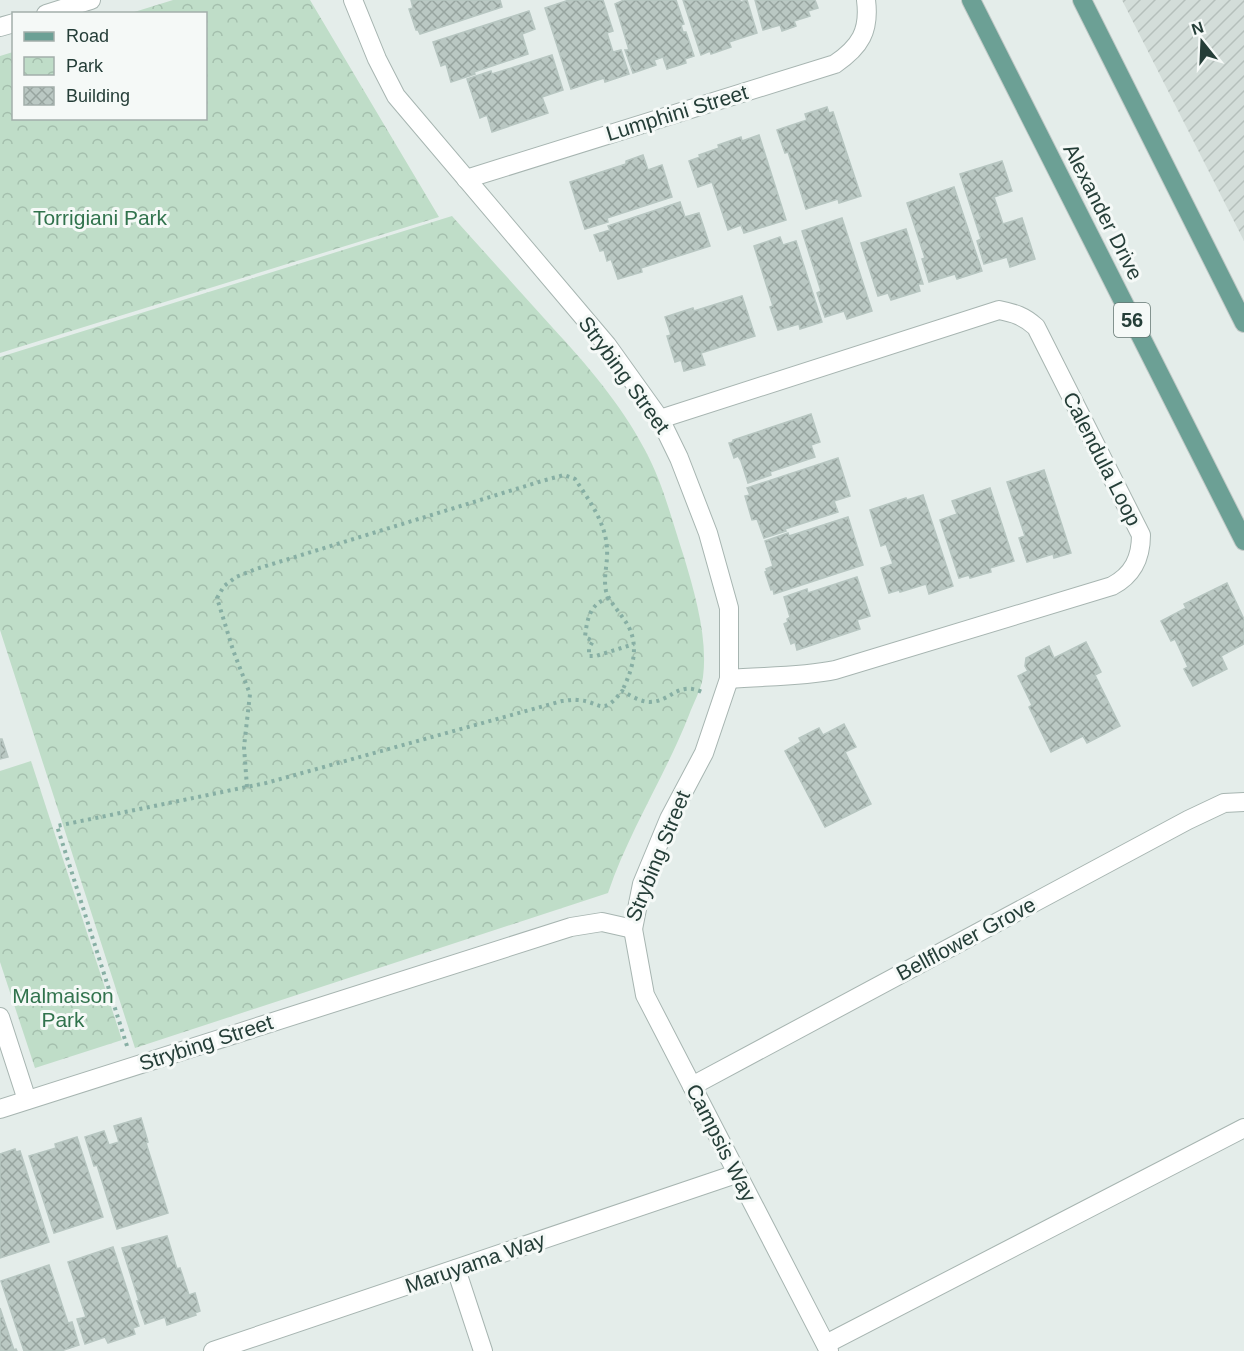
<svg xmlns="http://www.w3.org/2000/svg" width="1244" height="1351" font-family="Helvetica,sans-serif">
  <defs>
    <pattern id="industrial-furrows" width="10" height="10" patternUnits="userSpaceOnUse" patternTransform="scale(1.5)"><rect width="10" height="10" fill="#d3ddd9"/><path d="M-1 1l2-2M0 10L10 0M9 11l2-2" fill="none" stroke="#b5bfbb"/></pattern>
    <pattern id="park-crowns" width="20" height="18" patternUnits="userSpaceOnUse" patternTransform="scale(1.5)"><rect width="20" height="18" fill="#bfddc8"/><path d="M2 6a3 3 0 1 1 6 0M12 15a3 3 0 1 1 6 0" fill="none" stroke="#a4bfad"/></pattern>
    <pattern id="building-cross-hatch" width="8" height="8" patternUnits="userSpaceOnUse" patternTransform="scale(1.5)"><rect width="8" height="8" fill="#bac8c3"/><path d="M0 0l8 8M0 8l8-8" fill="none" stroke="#97a49f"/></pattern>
  </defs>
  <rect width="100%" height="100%" fill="#e4edea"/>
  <polygon fill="url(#industrial-furrows)" points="1122,0 1244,0 1244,241"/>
  <g fill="url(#park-crowns)">
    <polygon points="173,0 310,0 439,217 0,353 0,56 13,52 14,118 206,118 206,14 131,13"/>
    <path d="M 452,216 C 485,253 519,290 552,327 C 587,365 621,404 645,450 C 663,483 672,521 684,557 C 695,594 708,638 703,677 C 701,690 693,704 689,715 C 665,776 629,831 608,893 L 135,1048 L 0,630 L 0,357 Z"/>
    <polygon points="31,761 122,1040 35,1068 0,962 0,771"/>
  </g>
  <g fill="url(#building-cross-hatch)" stroke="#b7c6c1" stroke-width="1.5">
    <polygon points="411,0 500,0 502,7 420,34 418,30 416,30 409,9 413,8"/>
    <polygon points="569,0 603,0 613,31 607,33 613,52 621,50 629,74 605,82 604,78 571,89 545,8"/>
    <polygon points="676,0 684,24 681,25 683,32 686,32 694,56 685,59 686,63 667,69 663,57 654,60 656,65 633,73 625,50 629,50 615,4 624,0"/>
    <polygon points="683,0 740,0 740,2 747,0 757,33 729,42 731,47 711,54 710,51 701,55"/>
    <polygon points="755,0 815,0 818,8 808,11 810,16 794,21 796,26 782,31 780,25 763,30"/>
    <polygon points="529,11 535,29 522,34 528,54 474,72 475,74 451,82 446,64 441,66 433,42"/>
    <polygon points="552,55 563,90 542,97 548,113 492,132 487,115 480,118 467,79 491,71 492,74"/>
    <polygon points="827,107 829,113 833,112 861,196 839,203 838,199 806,209 788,152 785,153 777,130 807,120 805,114"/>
    <polygon points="759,135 786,220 744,233 741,225 728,230 712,182 698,187 689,161 700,157 699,155 719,148 718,145 741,137 742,141"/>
    <polygon points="643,155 648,170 662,165 672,197 607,218 608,222 585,229 570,182 626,164 626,161"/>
    <polygon points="1002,161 1012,191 994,197 1003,224 1022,218 1035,259 1010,267 1007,257 984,264 977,241 981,239 960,174"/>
    <polygon points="954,187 982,271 957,279 955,274 929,282 922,259 925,258 907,203"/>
    <polygon points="680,202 685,217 699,213 710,246 641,268 642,272 618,279 611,259 607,261 604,250 600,251 594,235 610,230 608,226"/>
    <polygon points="842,218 872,311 847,319 844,311 825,317 817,293 821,291 802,231"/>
    <polygon points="906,229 923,284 918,284 920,291 891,300 888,293 878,296 861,243"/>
    <polygon points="780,237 783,245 796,241 822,322 800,329 799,324 778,330 770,307 773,306 754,246"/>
    <polygon points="742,296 755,336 701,353 705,365 684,371 681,360 675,362 667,336 671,335 665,317 693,308 694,311"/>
    <polygon points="811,414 820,442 811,445 815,457 770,472 771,475 748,483 741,461 738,456 734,458 729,443 733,442 733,440"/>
    <polygon points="838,458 850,496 834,501 838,512 785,529 786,531 764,538 757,519 752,520 745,496 750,495 747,488"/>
    <polygon points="1044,470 1071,553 1054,558 1053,554 1027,562 1019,538 1025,536 1007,482"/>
    <polygon points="990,488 1014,561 990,568 991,572 970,578 969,575 959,578 940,520 957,514 952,501"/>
    <polygon points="923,495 953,586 929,594 926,584 900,592 899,590 889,593 881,568 893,564 886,544 881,546 870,510 906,498 907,500"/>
    <polygon points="848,517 863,565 774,594 773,589 771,590 765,572 767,571 766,569 773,566 765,541 788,533 789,536"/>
    <polygon points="857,577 870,616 857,620 860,629 797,650 795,642 791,644 784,624 788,622 787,619 790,617 784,597 807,589 808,593"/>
    <polygon points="1227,583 1244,619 1244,644 1221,656 1227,669 1193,686 1184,669 1188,667 1175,639 1171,641 1161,621 1186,608 1184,604"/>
    <polygon points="1086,642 1101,672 1095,675 1120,726 1087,743 1083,736 1051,752 1029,707 1032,705 1018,676 1028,671 1025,666 1026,658 1049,646 1054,658"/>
    <polygon points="844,724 856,747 845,752 871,804 825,827 785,751 801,742 799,738 819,728 823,735"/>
    <polygon points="0,739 2,739 8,757 0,759"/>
    <polygon points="141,1118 148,1142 146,1143 168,1213 117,1229 97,1165 94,1166 85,1137 104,1131 109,1145 119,1142 114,1126"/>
    <polygon points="77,1137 103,1217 54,1233 29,1156 56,1148 55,1144"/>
    <polygon points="15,1149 16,1152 20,1151 49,1242 0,1258 0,1154"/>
    <polygon points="167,1236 177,1269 180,1268 189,1295 195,1293 200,1311 195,1313 196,1315 167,1325 165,1317 145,1324 137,1301 139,1301 122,1248"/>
    <polygon points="113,1247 139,1326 133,1328 135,1334 108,1343 105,1337 85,1344 77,1319 86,1317 68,1262"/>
    <polygon points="49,1265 68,1323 72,1322 79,1345 61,1351 24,1351 1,1281"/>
    <polygon points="0,1308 14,1350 16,1349 17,1351 0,1351"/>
  </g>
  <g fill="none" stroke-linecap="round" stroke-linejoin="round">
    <defs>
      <g id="minor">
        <polyline points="46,14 91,0"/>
        <polyline points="0,27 14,23"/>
        <path d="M 466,179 L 835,64 C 860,47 870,31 866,0"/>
        <path d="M 660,419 L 999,310 C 1014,313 1024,316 1036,327 L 1141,535 C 1141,558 1133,575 1112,586 L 835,670 C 801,677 764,676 729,679"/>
        <polyline points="633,929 645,995 829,1351"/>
        <polyline points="0,1017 27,1100"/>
        <polyline points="692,1086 1188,820 1224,803 1244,802"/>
        <polyline points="0,1109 571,927 602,922 633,929 642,884 669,819 704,753 729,679 729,608 708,533 679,458 660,419 607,345 396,96 377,59 353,0"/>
        <polyline points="456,1269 483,1351"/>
        <polyline points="826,1344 1244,1128"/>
        <polyline points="213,1351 736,1174"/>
      </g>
      <g id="primary">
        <polyline points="971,0 1244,541"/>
        <polyline points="1082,0 1244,323"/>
      </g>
    </defs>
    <use href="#minor" stroke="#a7b5b1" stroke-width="20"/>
    <use href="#primary" stroke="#c2c9c7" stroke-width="20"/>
    <g stroke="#87afa4" stroke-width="4" stroke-dasharray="3 4.5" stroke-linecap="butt">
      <path d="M 609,598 C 590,603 587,619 585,637 L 593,641 L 589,648 L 589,656 L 596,656 L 634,644"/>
      <path d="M 247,787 L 244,747 L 250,694 L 233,650 L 217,598 L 224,586 L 236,577 L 256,569 L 542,481 L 564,475 L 575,479 C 589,500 606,523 607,549 C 608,563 603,577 606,591 C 609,601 617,609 623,618 C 641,641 634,667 622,691"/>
      <path d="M 127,1046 L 57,826 L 266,783 L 562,701 C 567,701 572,699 577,700 C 601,701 601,718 622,691 C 630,695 640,702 650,702 C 672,701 677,681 702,692"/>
    </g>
    <use href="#minor" stroke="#fff" stroke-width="18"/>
    <use href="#primary" stroke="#6ca095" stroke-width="18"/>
  </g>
  <g text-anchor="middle" stroke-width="6" stroke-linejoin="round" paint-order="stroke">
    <rect fill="#f5f9f7" stroke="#637671" stroke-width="1.5" x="1114" y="303" width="36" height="34" rx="4.5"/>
    <g font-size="20" font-weight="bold" fill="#253e38">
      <text x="1132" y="327">56</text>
    </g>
    <g font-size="21" fill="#253e38" stroke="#f5f9f7">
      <text transform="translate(677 113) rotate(-17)" y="7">Lumphini Street</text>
      <text transform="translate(1103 212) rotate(63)" y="7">Alexander Drive</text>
      <text transform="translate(624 375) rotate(54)" y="7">Strybing Street</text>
      <text transform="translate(1102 459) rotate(63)" y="7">Calendula Loop</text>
      <text transform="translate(658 856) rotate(-68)" y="7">Strybing Street</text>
      <text transform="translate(966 939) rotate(-28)" y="7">Bellflower Grove</text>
      <text transform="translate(206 1043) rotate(-18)" y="7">Strybing Street</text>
      <text transform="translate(721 1143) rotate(63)" y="7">Campsis Way</text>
      <text transform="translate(475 1263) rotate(-19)" y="7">Maruyama Way</text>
    </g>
    <g font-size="21" fill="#31734d" stroke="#f5f9f7">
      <text x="100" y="225">Torrigiani Park</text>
      <text x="63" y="1003">Malmaison<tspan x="63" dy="24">Park</tspan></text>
    </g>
  </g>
  <rect x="12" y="12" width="195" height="108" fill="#f5f9f7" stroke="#a2aeab" stroke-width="1.5"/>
  <rect x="24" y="32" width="30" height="9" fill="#6ca095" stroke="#a2aeab" stroke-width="1.5"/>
  <text x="66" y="42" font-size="18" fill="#253e38">Road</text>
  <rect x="24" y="57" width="30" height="18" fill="url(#park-crowns)" stroke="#a2aeab" stroke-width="1.5"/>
  <text x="66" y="72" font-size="18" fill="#253e38">Park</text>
  <rect x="24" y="87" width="30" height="18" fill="url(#building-cross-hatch)" stroke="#a2aeab" stroke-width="1.5"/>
  <text x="66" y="102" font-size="18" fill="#253e38">Building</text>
  <g transform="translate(1202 42) rotate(342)" stroke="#f5f9f7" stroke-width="4.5" paint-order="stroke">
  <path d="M0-4.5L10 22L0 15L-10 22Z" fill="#253e38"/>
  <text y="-9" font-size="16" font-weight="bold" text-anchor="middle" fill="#253e38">N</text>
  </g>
</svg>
